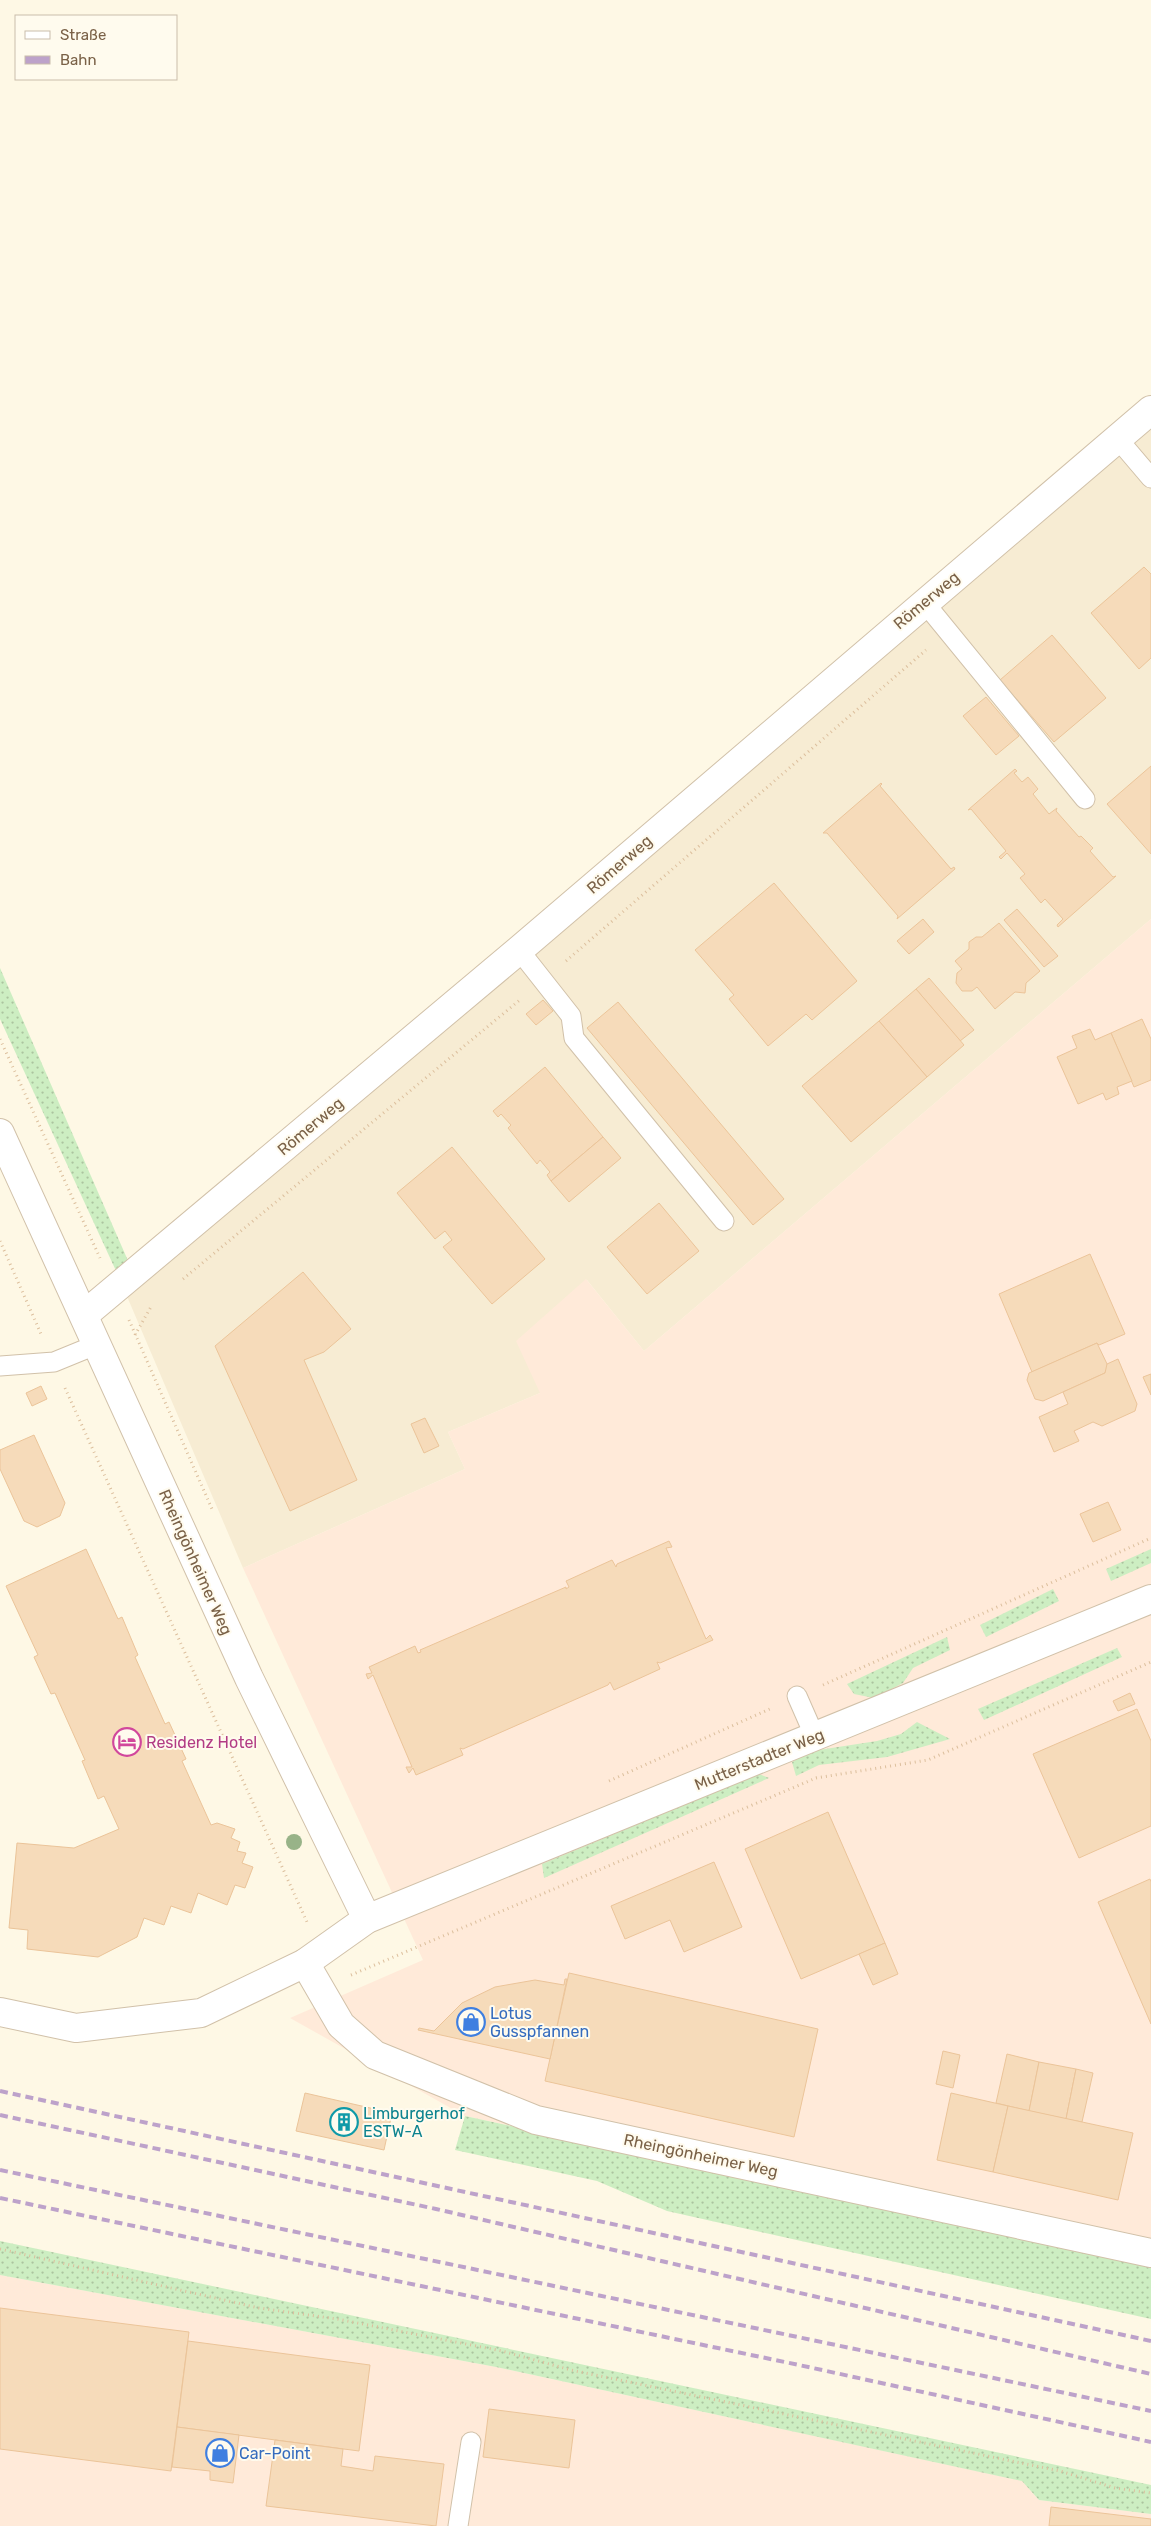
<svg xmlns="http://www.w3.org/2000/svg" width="1151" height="2526" font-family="Rubik,sans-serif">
  <defs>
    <pattern id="grass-dots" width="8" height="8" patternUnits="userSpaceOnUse" patternTransform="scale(1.25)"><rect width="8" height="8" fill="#cdeec2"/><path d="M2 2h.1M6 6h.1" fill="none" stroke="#abc49f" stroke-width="1.8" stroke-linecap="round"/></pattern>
  </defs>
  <rect width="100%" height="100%" fill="#fef8e5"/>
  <polygon fill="#f7ecd3" points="1151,396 1151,919 644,1351 587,1280 540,1393 448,1432 465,1469 243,1568 117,1273"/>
  <g fill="#ffead9">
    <polygon points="1151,919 1151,2264 465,2116 290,2018 423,1960 243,1568 465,1469 448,1432 540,1393 516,1341 586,1279 644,1351"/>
    <polygon points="0,2275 496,2367 1023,2481 1039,2500 1151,2514 1151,2526 0,2526"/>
  </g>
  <g fill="url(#grass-dots)">
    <polygon points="0,968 129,1263 117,1273 0,1019"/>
    <polygon points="1151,1549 1151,1563 1111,1581 1106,1569"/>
    <polygon points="1053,1589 1059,1601 986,1637 980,1625"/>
    <polygon points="947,1637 950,1650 913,1668 903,1683 874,1698 854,1694 847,1684"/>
    <polygon points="1117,1648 1122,1657 984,1720 978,1709"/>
    <polygon points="917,1722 950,1739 887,1757 819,1765 796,1776 792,1762 812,1751 877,1741 901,1734"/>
    <polygon points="759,1774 769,1778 544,1878 542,1864"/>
    <polygon points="465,2116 1151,2264 1151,2319 667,2211 597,2181 455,2150"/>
    <polygon points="0,2241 1151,2485 1151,2514 1039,2500 1022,2481 496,2367 0,2275"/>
  </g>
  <g fill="#f6dbba" stroke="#ebc499">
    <polygon points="1144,567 1151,574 1151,658 1139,669 1091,613"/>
    <polygon points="1052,635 1106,698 1054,742 1000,680"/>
    <polygon points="986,697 1019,736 996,755 963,716"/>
    <polygon points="1151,766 1151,854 1107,804"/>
    <polygon points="1015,769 1017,771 1014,773 1022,782 1028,777 1038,789 1033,794 1049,814 1057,808 1056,811 1079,837 1081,836 1093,848 1090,851 1113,877 1116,876 1058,927 1057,925 1063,919 1045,899 1041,903 1020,878 1025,874 1007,853 1001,859 999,857 1006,851 971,809 968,810"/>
    <polygon points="881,783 882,784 880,786 951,869 954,867 955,869 897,919 898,916 827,833 823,833"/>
    <polygon points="774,883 857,981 812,1020 806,1014 768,1046 729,999 734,995 695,950"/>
    <polygon points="1017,909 1058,956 1044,967 1004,920"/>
    <polygon points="923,919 934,932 909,954 897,941"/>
    <polygon points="999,923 1040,971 1026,983 1025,993 1015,992 995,1009 977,987 972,991 962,991 956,983 957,973 962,969 955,961 969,949 969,942 976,937 982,937"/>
    <polygon points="929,978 974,1030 960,1041 916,989"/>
    <polygon points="916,989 964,1045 927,1077 879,1021"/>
    <polygon points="543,1000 553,1011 536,1025 526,1014"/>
    <polygon points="618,1002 784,1199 753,1225 587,1028"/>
    <polygon points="1142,1019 1151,1039 1151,1080 1134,1087 1111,1033"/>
    <polygon points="879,1021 927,1077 851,1142 802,1086"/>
    <polygon points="1090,1029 1095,1040 1111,1033 1132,1081 1117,1087 1119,1094 1106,1100 1103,1093 1078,1104 1057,1057 1077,1048 1072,1036"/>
    <polygon points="545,1067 603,1137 551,1181 547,1175 550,1172 540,1160 537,1164 508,1128 511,1125 501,1114 498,1117 493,1111"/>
    <polygon points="603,1137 621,1158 569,1202 551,1181"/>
    <polygon points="452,1147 545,1259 492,1304 443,1247 452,1240 445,1231 435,1239 397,1193"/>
    <polygon points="659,1203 699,1251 647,1294 607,1247"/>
    <polygon points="1090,1254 1125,1334 1099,1345 1097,1343 1032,1372 999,1294"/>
    <polygon points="303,1272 351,1329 324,1352 304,1360 357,1480 290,1511 215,1346"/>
    <polygon points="1097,1343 1108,1366 1105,1373 1043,1401 1035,1399 1027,1380 1029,1373"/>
    <polygon points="1118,1359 1137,1404 1135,1411 1102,1426 1093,1422 1074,1431 1079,1441 1054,1452 1039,1417 1068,1404 1063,1392 1105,1373 1107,1364"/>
    <polygon points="1151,1374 1151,1395 1143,1377"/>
    <polygon points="41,1386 47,1399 32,1406 26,1393"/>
    <polygon points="425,1418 439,1446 424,1453 411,1424"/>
    <polygon points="34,1435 65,1503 60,1516 37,1527 24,1521 0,1469 0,1450"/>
    <polygon points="1108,1502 1121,1530 1093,1542 1080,1514"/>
    <polygon points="669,1541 672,1547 666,1548 706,1639 710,1635 713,1640 660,1663 657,1662 660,1669 614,1690 610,1682 608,1685 463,1749 460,1748 463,1755 416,1775 413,1768 409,1773 406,1767 412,1767 373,1675 368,1679 366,1674 372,1673 369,1667 415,1646 418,1653 421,1652 420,1650 566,1587 566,1589 569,1587 566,1581 612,1560 616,1567 617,1564"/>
    <polygon points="86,1549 118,1619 122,1617 138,1655 135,1657 165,1724 169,1722 186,1759 182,1761 211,1825 217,1823 235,1829 231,1838 240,1842 237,1851 246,1853 242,1863 253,1867 245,1888 235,1885 227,1905 198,1893 191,1913 171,1906 164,1925 144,1918 137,1937 98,1957 27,1949 28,1930 9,1928 17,1843 74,1848 119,1829 104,1796 98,1799 82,1761 85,1760 55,1693 51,1694 34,1657 38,1655 6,1586"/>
    <polygon points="1130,1693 1135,1704 1118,1711 1113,1701"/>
    <polygon points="1137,1709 1151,1741 1151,1826 1079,1858 1033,1754"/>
    <polygon points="828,1812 885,1943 801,1979 745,1849"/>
    <polygon points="714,1862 742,1927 684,1952 670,1920 625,1939 611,1906"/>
    <polygon points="1150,1879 1151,1882 1151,2024 1098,1902"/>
    <polygon points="885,1943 898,1974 873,1985 859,1954"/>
    <polygon points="569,1973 818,2029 794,2137 545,2081"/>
    <polygon points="565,1979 567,1979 550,2059 418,2030 419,2028 434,2031 462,2003 495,1987 535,1980 564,1985"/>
    <polygon points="943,2051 960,2055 953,2088 936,2084"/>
    <polygon points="1007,2054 1039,2062 1029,2111 996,2103"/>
    <polygon points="1039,2062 1076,2069 1066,2119 1029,2111"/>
    <polygon points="1076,2069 1093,2073 1082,2122 1066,2119"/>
    <polygon points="305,2093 392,2113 384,2150 296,2131"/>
    <polygon points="951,2093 1008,2106 993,2172 937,2160"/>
    <polygon points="1008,2106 1133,2133 1118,2200 993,2172"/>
    <polygon points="0,2308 189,2332 171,2471 0,2449"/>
    <polygon points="188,2341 370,2365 359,2451 177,2427"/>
    <polygon points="489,2409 575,2420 569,2468 483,2457"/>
    <polygon points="177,2427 239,2435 233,2483 210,2480 210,2471 172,2467"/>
    <polygon points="275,2440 343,2449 341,2466 373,2471 375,2456 444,2464 436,2526 266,2506"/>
    <polygon points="1051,2507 1151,2519 1151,2526 1049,2526"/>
  </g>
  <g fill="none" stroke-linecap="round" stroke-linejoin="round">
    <defs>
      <g id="lane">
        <polyline points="1117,438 1151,478"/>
        <polyline points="924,602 1085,799"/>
        <polyline points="519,950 571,1016 574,1038 724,1221"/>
        <polyline points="0,1366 54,1362 98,1344"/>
        <polyline points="797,1696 815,1737"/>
        <polyline points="458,2526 471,2442"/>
      </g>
      <g id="street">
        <polyline points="0,1133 249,1678 367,1919"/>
        <polyline points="84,1315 519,950 1151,410"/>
        <polyline points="305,1963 341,2025 375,2055 536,2120 1151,2253"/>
        <polyline points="0,2012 76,2028 201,2013 305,1963 367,1919 1151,1599"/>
      </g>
    </defs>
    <use href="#lane" stroke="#d1c1a9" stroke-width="21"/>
    <use href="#street" stroke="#d1c1a9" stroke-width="30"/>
    <g stroke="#dcbf9d" stroke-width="3" stroke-dasharray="1 4" stroke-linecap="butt">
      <polyline points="566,961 926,650"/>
      <polyline points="0,1039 100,1258"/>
      <polyline points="0,1241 41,1334"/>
      <polyline points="183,1279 521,999"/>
      <polyline points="129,1320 212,1509"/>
      <polyline points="135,1335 152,1305"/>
      <polyline points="65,1388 307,1922"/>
      <polyline points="823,1685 1151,1538"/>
      <polyline points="609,1781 772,1708"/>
      <polyline points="351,1975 816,1778 928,1760 1151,1662"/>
      <polyline points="0,2249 259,2308 337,2319 502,2351 571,2370 1060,2471 1115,2488 1151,2493"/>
    </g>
    <use href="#lane" stroke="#fff" stroke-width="19"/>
    <use href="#street" stroke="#fff" stroke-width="28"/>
    <g stroke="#bda2ca" stroke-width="4" stroke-dasharray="8 5" stroke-linecap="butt">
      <polyline points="0,2091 1151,2341"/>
      <polyline points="0,2115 436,2209 1151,2374"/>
      <polyline points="0,2170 1151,2411"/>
      <polyline points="0,2198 799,2365 1151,2442"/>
    </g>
  </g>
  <circle fill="#98b388" cx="294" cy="1842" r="8"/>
  <defs>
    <symbol id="hotel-ring" viewBox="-11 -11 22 22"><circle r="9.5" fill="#fffbee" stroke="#d1479c" stroke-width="1.5"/><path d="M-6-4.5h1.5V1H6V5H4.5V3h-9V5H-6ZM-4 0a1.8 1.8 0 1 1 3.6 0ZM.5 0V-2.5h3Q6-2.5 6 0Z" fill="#d1479c"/></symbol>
    <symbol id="shop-ring" viewBox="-11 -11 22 22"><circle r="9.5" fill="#fffbee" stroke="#3f7fe0" stroke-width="1.5"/><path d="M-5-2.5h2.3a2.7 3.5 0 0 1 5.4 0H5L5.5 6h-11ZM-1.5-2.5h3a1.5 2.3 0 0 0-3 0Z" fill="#3f7fe0"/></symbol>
    <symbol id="building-ring" viewBox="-11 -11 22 22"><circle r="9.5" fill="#fffbee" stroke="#0f9aa8" stroke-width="1.5"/><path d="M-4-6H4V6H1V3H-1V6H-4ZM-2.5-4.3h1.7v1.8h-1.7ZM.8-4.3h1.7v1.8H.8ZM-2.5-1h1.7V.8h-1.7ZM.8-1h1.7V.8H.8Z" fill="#0f9aa8"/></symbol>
  </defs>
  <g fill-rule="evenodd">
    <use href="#hotel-ring" x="111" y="1726" width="32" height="32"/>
    <use href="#shop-ring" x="455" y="2006" width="32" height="32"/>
    <use href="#building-ring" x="328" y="2106" width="32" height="32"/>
    <use href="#shop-ring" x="204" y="2437" width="32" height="32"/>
  </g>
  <g text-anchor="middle" stroke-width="4" stroke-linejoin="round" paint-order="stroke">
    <g font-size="16" fill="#7a6147" stroke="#fffbee">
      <text transform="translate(926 600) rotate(-40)" y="6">Römerweg</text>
      <text transform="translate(619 864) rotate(-41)" y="6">Römerweg</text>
      <text transform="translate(310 1126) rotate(-40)" y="6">Römerweg</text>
      <text transform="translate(196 1562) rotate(66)" y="6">Rheingönheimer Weg</text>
      <text transform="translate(759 1759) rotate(-22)" y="6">Mutterstadter Weg</text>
      <text transform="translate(701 2155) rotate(12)" y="6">Rheingönheimer Weg</text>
    </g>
    <g font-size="16" fill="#b23c85" stroke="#fffbee" text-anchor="start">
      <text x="146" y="1748">Residenz Hotel</text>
    </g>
    <g font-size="16" fill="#366cbe" stroke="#fffbee" text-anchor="start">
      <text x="490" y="2019">Lotus<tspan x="490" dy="18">Gusspfannen</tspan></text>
      <text x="239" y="2459">Car-Point</text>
    </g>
    <g font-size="16" fill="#0d838f" stroke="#fffbee" text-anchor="start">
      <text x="363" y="2119">Limburgerhof<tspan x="363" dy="18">ESTW-A</tspan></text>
    </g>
  </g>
  <rect x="15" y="15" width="162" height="65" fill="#fffbee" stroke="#cabdab"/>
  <rect x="25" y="31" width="25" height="8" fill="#ffffff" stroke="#cabdab"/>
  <text x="60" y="40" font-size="15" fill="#7a6147">Straße</text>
  <rect x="25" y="56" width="25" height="8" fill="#bda2ca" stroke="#cabdab"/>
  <text x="60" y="65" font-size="15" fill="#7a6147">Bahn</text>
</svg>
